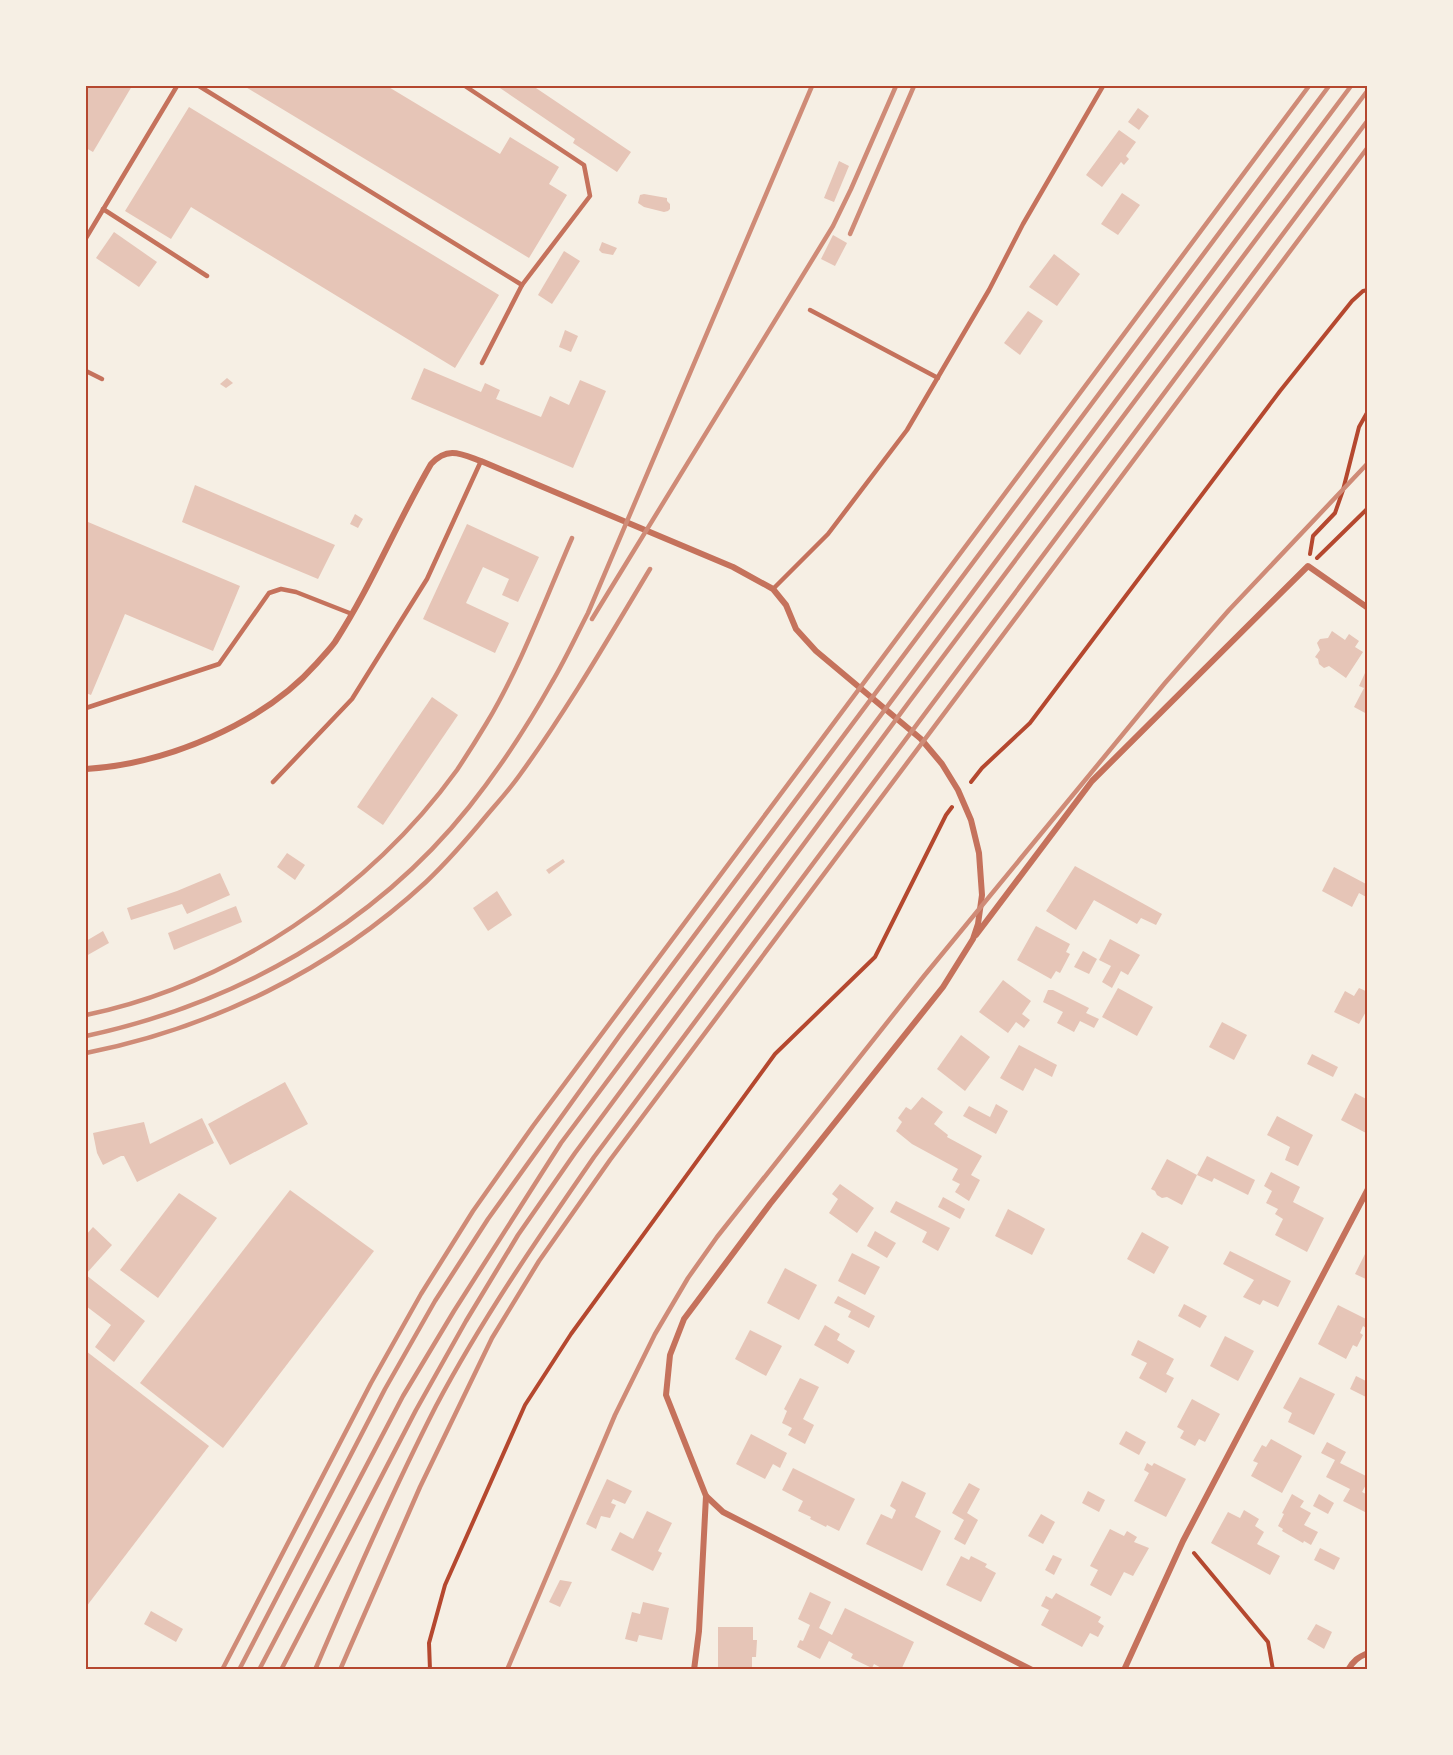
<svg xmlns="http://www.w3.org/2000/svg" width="1453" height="1755" font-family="'IBM Plex Serif',serif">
  <rect width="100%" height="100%" fill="#f6efe4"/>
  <g fill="#e6c5b7">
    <polygon points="86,86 132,86 93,152 86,148"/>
    <polygon points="244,86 387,86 500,154 510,137 559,167 549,184 567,195 529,258"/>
    <polygon points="497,86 533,86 631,152 617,172 573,143 575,139"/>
    <polygon points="189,107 499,295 455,368 191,207 171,239 125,211"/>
    <polygon points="1138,108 1149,116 1139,130 1128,122"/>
    <polygon points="1119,130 1136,142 1126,156 1129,159 1124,165 1121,162 1102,187 1086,175"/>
    <polygon points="839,161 849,166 834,202 824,198"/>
    <polygon points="1122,193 1140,205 1118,235 1101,224"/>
    <polygon points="644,194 667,198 667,201 670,204 670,209 668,211 664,212 644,207 638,203 640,195"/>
    <polygon points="114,232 157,262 139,287 96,258"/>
    <polygon points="833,235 847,243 835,266 821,259"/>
    <polygon points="602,242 617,248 613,255 602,253 599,250"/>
    <polygon points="564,251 580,261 552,304 538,295"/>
    <polygon points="1054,254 1080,274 1057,306 1029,287"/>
    <polygon points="1028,311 1043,321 1020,355 1004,343"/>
    <polygon points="565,330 578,336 571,352 559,347"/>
    <polygon points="424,368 481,392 485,383 500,390 496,399 541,417 550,396 569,405 580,380 606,391 573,468 411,399"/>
    <polygon points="227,378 233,383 226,388 220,384"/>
    <polygon points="195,485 335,545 318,579 182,522"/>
    <polygon points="355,514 363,519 358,528 350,524"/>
    <polygon points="88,522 240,586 213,651 125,614 91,695 86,693 86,527"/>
    <polygon points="467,524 539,557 518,602 502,595 509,579 483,567 466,603 509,623 495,653 423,619"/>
    <polygon points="1332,631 1345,640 1349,634 1359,641 1355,647 1363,652 1346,678 1329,666 1324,668 1319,664 1318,659 1315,657 1320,650 1317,643 1320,639 1328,638"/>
    <polygon points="1365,673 1368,674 1367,714 1354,707 1364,688 1359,686"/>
    <polygon points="432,697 458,715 383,825 357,807"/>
    <polygon points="287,853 305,865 295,880 277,867"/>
    <polygon points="563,859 565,862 549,874 546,870"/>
    <polygon points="1075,866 1162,914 1156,925 1141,918 1137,924 1094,900 1076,930 1046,911"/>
    <polygon points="1334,867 1368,885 1368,898 1359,893 1352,907 1322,891"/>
    <polygon points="220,873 230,895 187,914 182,904 131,920 127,908 177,891"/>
    <polygon points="497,891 512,915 488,931 473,908"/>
    <polygon points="236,906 242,922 174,950 168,933"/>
    <polygon points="1036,926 1070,944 1066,952 1070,954 1060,973 1056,971 1051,979 1017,960"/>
    <polygon points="103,931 109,943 86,956 86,941"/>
    <polygon points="1110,939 1140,955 1128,975 1121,971 1112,988 1102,982 1111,966 1099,960"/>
    <polygon points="1083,951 1097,959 1089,974 1074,967"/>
    <polygon points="1003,980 1031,1001 1022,1014 1030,1020 1024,1028 1016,1022 1008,1033 979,1012"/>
    <polygon points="1118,988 1153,1007 1137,1036 1102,1017"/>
    <polygon points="1359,988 1368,992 1368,1008 1359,1024 1334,1012 1345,991 1354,996"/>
    <polygon points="1048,990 1053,990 1089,1008 1086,1013 1099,1019 1094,1028 1080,1021 1074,1032 1057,1023 1063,1012 1043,1002"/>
    <polygon points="1222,1022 1247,1035 1234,1060 1209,1047"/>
    <polygon points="961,1035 990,1057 965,1091 937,1069"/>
    <polygon points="1019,1045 1057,1065 1052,1077 1035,1068 1023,1091 1000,1078"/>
    <polygon points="1312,1054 1338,1067 1333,1077 1307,1064"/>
    <polygon points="285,1082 308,1124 230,1165 208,1124"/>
    <polygon points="1355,1093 1368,1100 1368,1134 1341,1120"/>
    <polygon points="922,1097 943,1112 934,1124 948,1135 947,1137 982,1156 971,1175 980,1180 969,1201 955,1192 960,1184 952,1180 958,1169 912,1144 896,1131 902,1122 898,1118 906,1107 911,1110"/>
    <polygon points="996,1104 1008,1111 996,1134 963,1116 969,1106 990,1117"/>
    <polygon points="1277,1116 1313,1135 1298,1166 1285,1160 1290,1147 1267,1135"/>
    <polygon points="202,1118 214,1143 137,1182 124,1156 121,1156 103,1165 97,1153 93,1133 144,1122 150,1144"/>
    <polygon points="1207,1156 1255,1180 1248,1195 1214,1178 1212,1182 1197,1175"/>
    <polygon points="1167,1159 1197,1175 1182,1205 1167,1197 1162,1198 1157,1195 1155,1191 1151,1189"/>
    <polygon points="1271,1172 1300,1187 1293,1202 1324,1218 1307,1252 1275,1235 1283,1219 1275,1214 1278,1209 1266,1203 1272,1191 1264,1186"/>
    <polygon points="840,1184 874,1208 857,1233 829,1213 838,1199 832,1194"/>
    <polygon points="290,1190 374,1251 223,1448 140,1383"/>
    <polygon points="179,1193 217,1218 158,1298 120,1270"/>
    <polygon points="943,1197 965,1209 960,1219 938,1207"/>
    <polygon points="896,1201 950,1228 938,1251 922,1242 927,1232 890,1212"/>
    <polygon points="1008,1209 1045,1229 1032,1255 995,1236"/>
    <polygon points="93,1227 112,1245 86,1274 86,1235"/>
    <polygon points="875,1231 896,1243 887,1258 867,1246"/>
    <polygon points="1142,1232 1169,1247 1154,1274 1127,1259"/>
    <polygon points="1368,1248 1368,1280 1355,1274"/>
    <polygon points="1230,1251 1291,1281 1278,1307 1263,1300 1260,1305 1243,1297 1254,1280 1223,1264"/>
    <polygon points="852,1253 880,1267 865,1295 838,1281"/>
    <polygon points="785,1268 817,1285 799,1320 767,1303"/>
    <polygon points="86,1275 145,1321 114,1362 95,1347 111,1325 86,1306"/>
    <polygon points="838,1296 875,1316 869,1328 848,1317 851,1311 834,1303"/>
    <polygon points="1184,1304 1207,1316 1200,1328 1178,1316"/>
    <polygon points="1338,1305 1368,1320 1368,1332 1365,1331 1366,1328 1363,1326 1360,1333 1363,1335 1357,1347 1353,1345 1346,1359 1318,1344"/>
    <polygon points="825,1325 840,1334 837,1340 855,1351 848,1364 814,1345"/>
    <polygon points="750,1330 782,1346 766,1376 735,1359"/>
    <polygon points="1225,1336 1254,1351 1238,1381 1210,1366"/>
    <polygon points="1138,1340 1174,1359 1166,1374 1174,1378 1166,1393 1139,1378 1147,1363 1131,1355"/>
    <polygon points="86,1351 209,1446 86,1607"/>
    <polygon points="1356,1376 1368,1382 1368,1398 1350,1389"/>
    <polygon points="1300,1377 1335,1394 1314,1435 1288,1422 1292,1413 1283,1408"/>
    <polygon points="800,1378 819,1387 803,1419 814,1425 805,1444 788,1435 792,1428 782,1423 787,1411 784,1409"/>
    <polygon points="1192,1399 1220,1414 1205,1442 1199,1439 1195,1446 1180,1438 1184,1431 1177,1427"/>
    <polygon points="1126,1431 1146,1442 1139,1455 1119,1444"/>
    <polygon points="751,1434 787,1453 780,1468 773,1464 765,1479 736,1464"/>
    <polygon points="1271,1439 1302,1456 1282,1493 1251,1476 1258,1463 1253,1461 1262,1445 1266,1447"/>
    <polygon points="1327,1442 1346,1452 1340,1463 1368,1477 1368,1481 1362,1492 1368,1495 1368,1508 1365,1512 1343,1501 1350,1489 1326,1477 1335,1460 1321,1453"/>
    <polygon points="1147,1463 1152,1466 1154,1463 1186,1479 1166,1517 1134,1501 1149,1473 1144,1470"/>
    <polygon points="793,1468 855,1499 839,1531 827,1525 826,1527 810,1519 811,1517 798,1511 803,1501 782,1490"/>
    <polygon points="607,1479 632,1491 625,1504 613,1499 611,1503 616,1505 610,1518 601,1516 596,1529 586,1524"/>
    <polygon points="902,1481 926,1493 915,1517 941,1531 922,1571 866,1544 881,1514 892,1519 896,1510 890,1506"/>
    <polygon points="969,1483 980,1489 967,1513 978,1520 965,1545 954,1539 964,1520 952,1513"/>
    <polygon points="1088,1491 1105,1500 1099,1512 1082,1503"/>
    <polygon points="1292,1494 1304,1501 1300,1507 1311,1513 1304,1525 1318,1532 1311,1545 1304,1541 1303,1543 1282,1531 1283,1529 1278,1526 1284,1514 1282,1513"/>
    <polygon points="1319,1494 1334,1503 1328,1514 1313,1506"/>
    <polygon points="1244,1510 1259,1519 1255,1526 1264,1532 1257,1544 1280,1556 1270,1575 1211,1543 1228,1512 1240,1518"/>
    <polygon points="647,1511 672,1523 658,1551 662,1553 653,1571 611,1550 620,1532 633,1539"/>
    <polygon points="1041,1514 1055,1522 1043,1544 1028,1536"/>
    <polygon points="1110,1529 1124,1536 1127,1531 1137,1537 1134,1542 1149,1548 1133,1576 1124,1572 1111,1596 1090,1585 1098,1570 1090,1566"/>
    <polygon points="1320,1548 1340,1558 1334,1570 1314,1560"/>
    <polygon points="1053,1555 1062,1559 1054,1575 1045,1570"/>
    <polygon points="961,1556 969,1560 971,1556 987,1564 985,1567 996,1573 981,1602 946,1585"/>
    <polygon points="560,1580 572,1582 560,1607 549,1602"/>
    <polygon points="810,1592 831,1602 819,1628 832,1635 845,1608 914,1642 901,1670 885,1670 874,1664 872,1668 851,1658 853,1654 829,1641 820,1659 797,1647 800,1640 803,1641 810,1625 798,1619"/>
    <polygon points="1056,1593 1101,1617 1098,1622 1104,1626 1098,1637 1090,1633 1082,1647 1041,1625 1049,1610 1041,1606 1046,1596 1052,1599"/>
    <polygon points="643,1602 669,1608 662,1640 639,1635 637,1642 625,1639 632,1612 640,1614"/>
    <polygon points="151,1611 183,1629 176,1642 144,1624"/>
    <polygon points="1316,1624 1332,1632 1324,1649 1307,1639"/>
    <polygon points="718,1627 753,1627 753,1640 757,1640 756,1657 752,1657 752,1670 718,1670"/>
  </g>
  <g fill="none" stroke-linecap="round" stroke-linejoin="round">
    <g stroke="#b5482f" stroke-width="4">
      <polyline points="1310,554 1313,536 1335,513 1343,490 1359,427 1368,411"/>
      <polyline points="1317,558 1368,508"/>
      <polyline points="971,782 982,768 1030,723 1280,391 1352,301 1363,291 1368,290"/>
      <polyline points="1194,1553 1268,1642 1273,1670"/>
      <polyline points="430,1670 429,1643 445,1585 525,1405 571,1334 775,1054 875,957 946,815 952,807"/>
    </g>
    <g stroke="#c5725c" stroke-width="4.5">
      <polyline points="199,86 522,285"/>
      <polyline points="465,86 584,165 590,196 522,285 482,363"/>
      <polyline points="103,209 207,276"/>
      <polyline points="86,238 177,86"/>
      <polyline points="810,310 938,378"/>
      <polyline points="86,371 102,379"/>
      <polyline points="773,589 828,534 907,430 989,290 1023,224 1103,86"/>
      <polyline points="86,708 219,664 269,593 281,589 296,592 352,614"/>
      <polyline points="273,782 352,699 427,579 481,461"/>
    </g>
    <g stroke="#c5725c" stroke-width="6">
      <path d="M 86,769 C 166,764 263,724 317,663 C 323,656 330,649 335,642 C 372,585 397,522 431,464 C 448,446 461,454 481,461 L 733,567 L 773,589 L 786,605 L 796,629 L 816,651 L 921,739 L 942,764 L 958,790 L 971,820 L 979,853 L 982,895 L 978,924 L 973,939 L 943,987 L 770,1204 L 684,1319 L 670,1355 L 666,1395 L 706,1496 L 723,1512 L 1032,1670"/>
      <polyline points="976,935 1092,781 1308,566 1368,608"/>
      <polyline points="694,1670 699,1631 706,1496"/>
      <polyline points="1124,1670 1183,1541 1368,1189"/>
      <path d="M 1348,1670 C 1353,1661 1358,1657 1368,1653"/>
    </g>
    <g stroke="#cf8b77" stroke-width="4.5">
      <polyline points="850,234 914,86"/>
      <polyline points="592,619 833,226 851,189 896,86"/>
      <path d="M 86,1015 C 231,985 370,890 457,770 C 467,755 477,739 486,724 C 521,666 545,600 572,538"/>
      <path d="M 86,1036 C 235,1004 373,927 469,807 C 500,768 528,725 552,682 C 565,660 576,636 588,613 L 812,86"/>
      <path d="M 86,1053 C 212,1028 331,970 426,882 C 448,861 468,838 487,815 C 498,802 509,790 519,776 C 567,710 608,639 650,569"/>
      <polyline points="222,1670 371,1383 421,1294 473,1211 533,1126 1309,86"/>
      <polyline points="239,1670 385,1389 435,1301 488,1219 620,1035 1329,86"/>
      <polyline points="259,1670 403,1396 454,1311 561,1143 1351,86"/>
      <polyline points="281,1670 416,1410 466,1321 518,1235 575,1153 909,702 1368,90"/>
      <path d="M 315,1670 C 353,1581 392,1492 436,1406 C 482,1319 538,1238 594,1157 L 1368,120"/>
      <polyline points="340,1670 420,1487 492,1338 539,1261 610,1160 1368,147"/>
      <polyline points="507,1670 615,1415 655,1334 688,1278 717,1237 924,976 1165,683 1229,610 1368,463"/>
    </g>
  </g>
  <rect width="1453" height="1755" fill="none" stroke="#f6efe4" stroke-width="174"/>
  <rect x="87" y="87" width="1279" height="1581" fill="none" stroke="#b5482f" stroke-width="2"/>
</svg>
